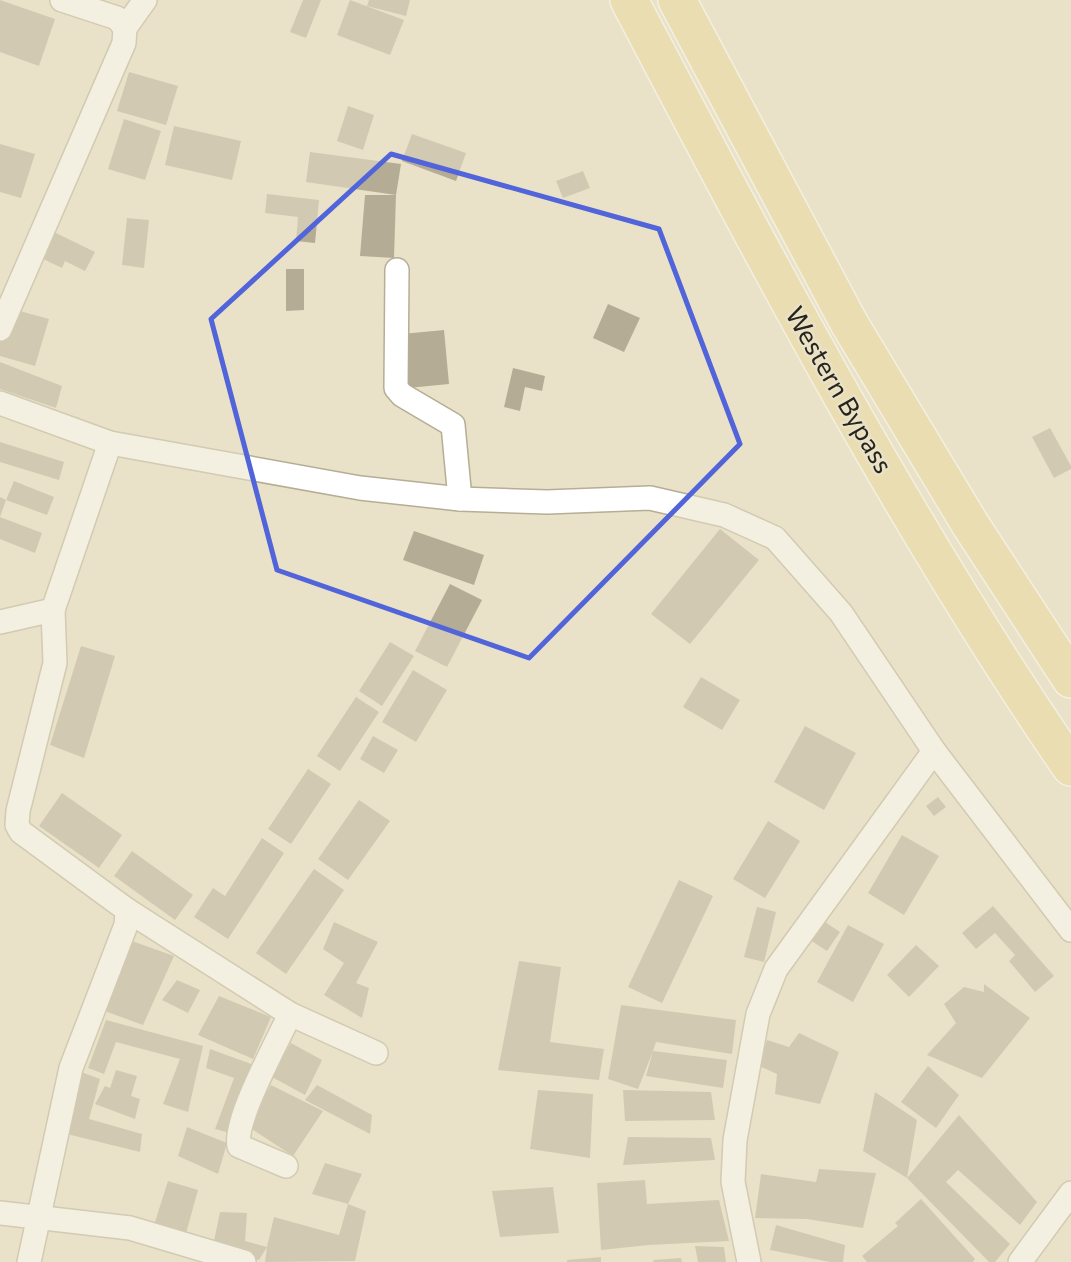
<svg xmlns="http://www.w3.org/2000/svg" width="1071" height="1262" font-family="Commissioner,sans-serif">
  <rect width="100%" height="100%" fill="#eae2c8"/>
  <g fill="#b4ac94">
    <polygon points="0,0 55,19 39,66 0,52"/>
    <polygon points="303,0 321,0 306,38 290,32"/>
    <polygon points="350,0 404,20 390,55 337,35"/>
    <polygon points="369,0 410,0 406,16 367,6"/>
    <polygon points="129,72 178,86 166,125 117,111"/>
    <polygon points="348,106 374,115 363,150 337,141"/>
    <polygon points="124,119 161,131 145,180 108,169"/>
    <polygon points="174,126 241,141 232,180 165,165"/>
    <polygon points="412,134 466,153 456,181 402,161"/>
    <polygon points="0,144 35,154 21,198 0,192"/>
    <polygon points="310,152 401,164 396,195 306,182"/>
    <polygon points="583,171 590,188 563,198 556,181"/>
    <polygon points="267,194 319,200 315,243 296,241 298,217 265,213"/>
    <polygon points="365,195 396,195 394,258 360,256"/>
    <polygon points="127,218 149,220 144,268 122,265"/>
    <polygon points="54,232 95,252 85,271 65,261 62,268 41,258"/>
    <polygon points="286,269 304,269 304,310 286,311"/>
    <polygon points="608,304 640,318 624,352 593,338"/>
    <polygon points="9,308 49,319 35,366 0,356 0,339"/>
    <polygon points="444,330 449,384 408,388 402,334"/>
    <polygon points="0,362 62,386 56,408 0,389"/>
    <polygon points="513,368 545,376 542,391 525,387 520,411 504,407"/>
    <polygon points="1050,428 1071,466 1071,469 1054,478 1032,437"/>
    <polygon points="0,442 64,462 59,480 0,462"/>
    <polygon points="14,481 54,497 47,515 6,500"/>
    <polygon points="0,497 6,500 0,517 42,533 35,553 0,539"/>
    <polygon points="720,529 759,560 690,644 651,614"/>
    <polygon points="414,531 484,555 474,585 403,560"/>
    <polygon points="450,584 482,600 447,667 415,651"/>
    <polygon points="390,642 414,656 382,706 359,691"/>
    <polygon points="81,646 115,656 84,758 50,745"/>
    <polygon points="413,670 447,690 416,742 382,722"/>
    <polygon points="701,677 740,700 722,730 683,707"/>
    <polygon points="356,697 379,712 340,771 317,756"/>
    <polygon points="805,726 856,753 824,810 774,782"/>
    <polygon points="373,736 398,750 384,773 360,759"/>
    <polygon points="308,769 331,784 291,844 268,829"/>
    <polygon points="62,793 122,835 99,868 39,826"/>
    <polygon points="938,797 946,807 934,816 926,806"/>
    <polygon points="359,800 390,821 348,880 318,859"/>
    <polygon points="768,821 800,841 765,898 733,879"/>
    <polygon points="902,835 939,856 904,915 868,893"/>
    <polygon points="262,838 284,853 228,939 194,917 213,888 225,896"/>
    <polygon points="132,851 193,895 175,920 114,876"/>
    <polygon points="314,869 344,890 286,974 256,953"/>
    <polygon points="679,880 713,896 662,1003 628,987"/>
    <polygon points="993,906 1054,976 1035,992 1009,961 1015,955 995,933 976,949 962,933"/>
    <polygon points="757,907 776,912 764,962 744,957"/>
    <polygon points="822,920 840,932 827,951 810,940"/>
    <polygon points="334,922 378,942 356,983 369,988 362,1018 324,995 344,963 323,949"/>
    <polygon points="848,925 884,944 853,1002 817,982"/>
    <polygon points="132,941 174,956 143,1025 102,1010"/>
    <polygon points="916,945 939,966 909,997 887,975"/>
    <polygon points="519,961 561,967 550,1042 604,1049 599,1080 498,1070"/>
    <polygon points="177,980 200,990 188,1013 162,1000"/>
    <polygon points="984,984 1030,1018 982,1078 927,1055 956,1023 944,1004 964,987 984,992"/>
    <polygon points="219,996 271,1017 253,1059 198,1035"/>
    <polygon points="621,1005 736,1020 732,1054 656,1042 653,1051 727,1060 723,1088 646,1076 653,1051 638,1089 608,1079"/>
    <polygon points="106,1020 203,1046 188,1112 163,1104 180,1059 116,1042 104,1074 88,1068"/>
    <polygon points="799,1033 839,1052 820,1104 775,1094 777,1074 759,1066 767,1040 789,1047"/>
    <polygon points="291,1043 322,1060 305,1095 270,1076"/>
    <polygon points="210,1049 254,1065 230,1133 215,1129 234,1078 206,1068"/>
    <polygon points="928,1066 959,1095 936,1128 901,1102"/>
    <polygon points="116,1070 137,1076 131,1096 140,1099 135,1119 95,1104 105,1086 110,1088"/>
    <polygon points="81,1072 100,1079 89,1119 142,1134 140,1152 67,1134"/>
    <polygon points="271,1085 323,1111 293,1156 244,1124 249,1120"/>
    <polygon points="317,1085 372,1115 370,1134 305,1100"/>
    <polygon points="538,1090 593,1094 590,1158 530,1149"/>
    <polygon points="623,1090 711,1092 715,1120 625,1121"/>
    <polygon points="875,1092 917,1120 907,1178 863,1151"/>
    <polygon points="959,1115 1037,1202 1020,1225 958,1170 946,1182 1010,1244 995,1262 989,1262 907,1178"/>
    <polygon points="187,1127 227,1143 218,1174 178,1156"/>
    <polygon points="628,1137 711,1138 715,1160 623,1165"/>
    <polygon points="325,1163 362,1174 348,1204 312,1194"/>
    <polygon points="819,1169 876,1173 863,1228 807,1219 755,1218 761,1174 816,1182"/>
    <polygon points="645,1180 647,1204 719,1200 729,1241 649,1245 601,1250 597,1183"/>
    <polygon points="168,1181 198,1190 185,1237 154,1225"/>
    <polygon points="553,1187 559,1233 500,1237 492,1191"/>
    <polygon points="921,1199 975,1259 973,1262 867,1262 862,1256 898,1226 895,1223"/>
    <polygon points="348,1204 366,1211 355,1261 265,1262 267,1247 259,1260 213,1246 220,1212 247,1213 245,1241 267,1247 274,1217 339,1235"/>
    <polygon points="776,1225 845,1245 843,1262 830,1262 770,1250"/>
    <polygon points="695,1246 724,1247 726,1262 698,1262"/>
    <polygon points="601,1257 601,1262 567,1262 567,1260"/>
    <polygon points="681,1258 682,1262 654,1262 653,1260"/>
  </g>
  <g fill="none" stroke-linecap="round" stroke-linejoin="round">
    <defs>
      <g id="minor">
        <polyline points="125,28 145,0"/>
        <polyline points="397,270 396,388 402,395 453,425 460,499"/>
        <polyline points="0,329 124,43 125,28 117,18 62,0"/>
        <polyline points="0,403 110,443 360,488 460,499 547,502 650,498 724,515 775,538 841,613 934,751 1071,930"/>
        <polyline points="0,622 53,610 110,443"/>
        <polyline points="127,910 290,1014 376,1053"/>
        <path d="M 286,1166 L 239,1146 C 233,1121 278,1041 290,1014"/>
        <polyline points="0,1213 130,1228 244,1262"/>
        <polyline points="29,1262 71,1068 126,925 127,910 21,832 17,825 18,811 55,663 53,610"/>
        <polyline points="749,1262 733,1182 735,1140 758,1014 776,969 934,751"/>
        <polyline points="1020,1262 1071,1193"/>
      </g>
      <g id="primary">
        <path d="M 629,0 C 766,261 904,524 1071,767"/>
        <polyline points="677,0 849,323 970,524 1071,679"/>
      </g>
    </defs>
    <use href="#minor" stroke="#b5ad95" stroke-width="26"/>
    <use href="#primary" stroke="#fff" stroke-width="40"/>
    <use href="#minor" stroke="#fff" stroke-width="23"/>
    <use href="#primary" stroke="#ead798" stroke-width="37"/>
  </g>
  <path d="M0 0H1071V1262H0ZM 391,154 L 659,229 L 740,444 L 529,658 L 277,570 L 211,319 Z" fill="#eae2c8" fill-opacity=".55" fill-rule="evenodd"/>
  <path fill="none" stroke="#5164d9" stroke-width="5" stroke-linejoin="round" d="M 391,154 L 659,229 L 740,444 L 529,658 L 277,570 L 211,319 Z"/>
  <g text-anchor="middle" stroke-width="5" stroke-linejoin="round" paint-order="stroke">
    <g font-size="26" fill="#27241a" stroke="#eae2c8">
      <text transform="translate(839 390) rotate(60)" y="9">Western Bypass</text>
    </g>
  </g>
</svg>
